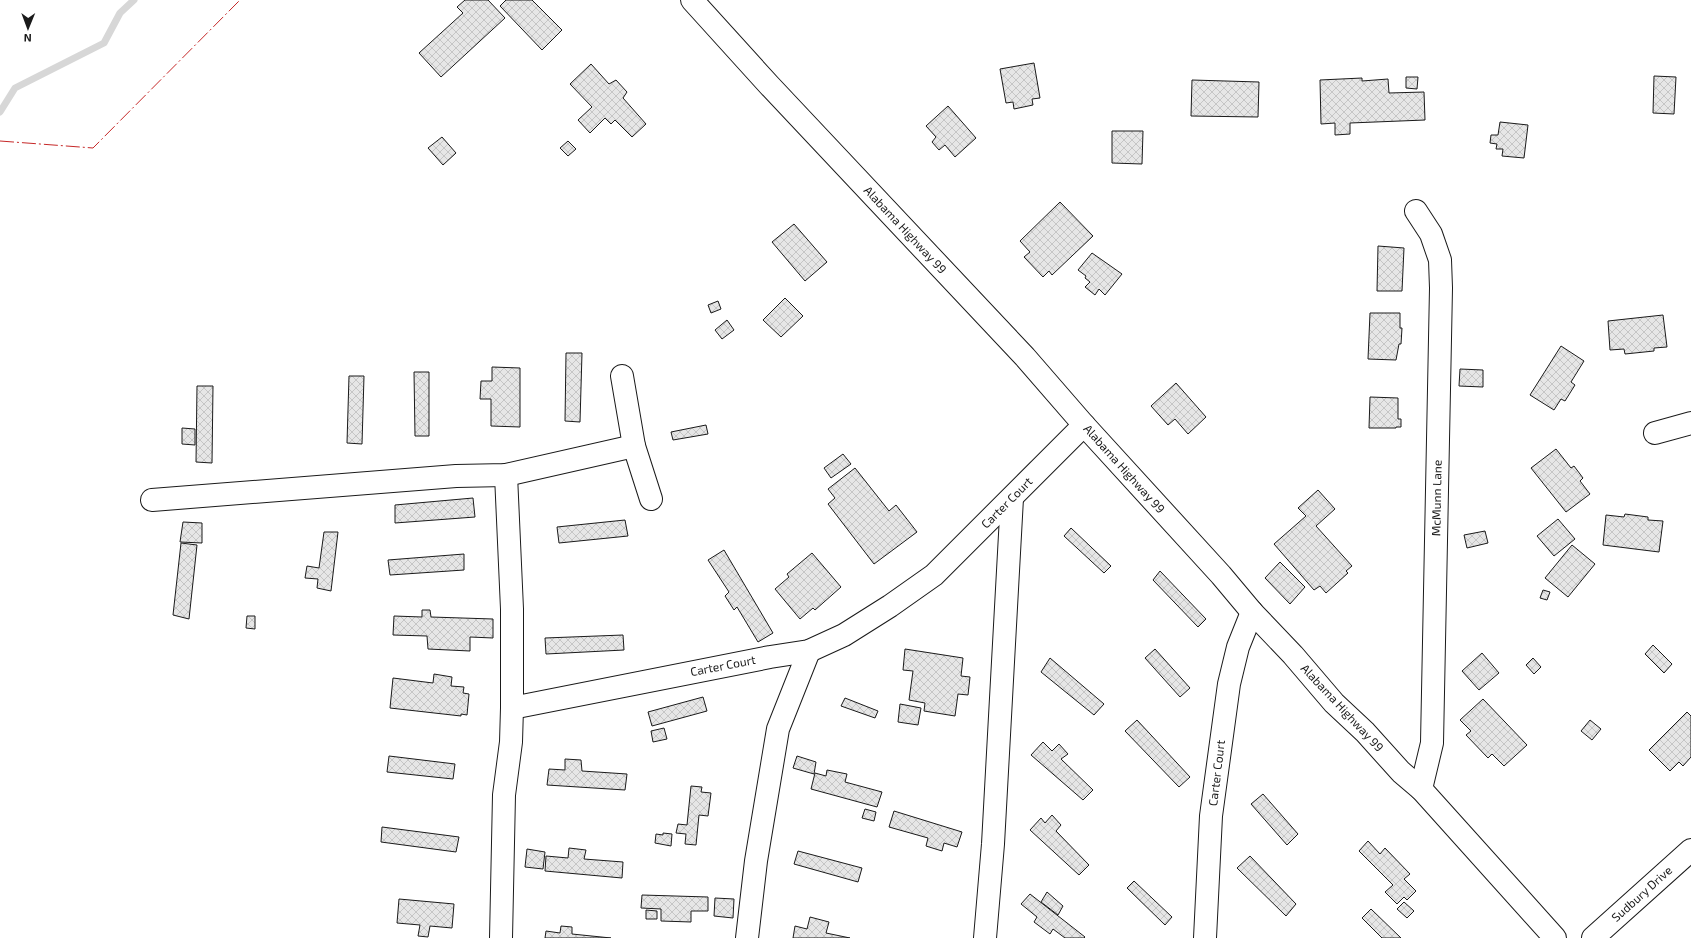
<svg xmlns="http://www.w3.org/2000/svg" width="1691" height="938" font-family="'Exo 2',sans-serif">
  <defs>
    <pattern id="building-cross-hatch" width="8" height="8" patternUnits="userSpaceOnUse"><rect width="8" height="8" fill="#e6e6e6"/><path d="M0 0l8 8M0 8l8-8" fill="none" stroke="#c5c5c5"/></pattern>
  </defs>
  <rect width="100%" height="100%" fill="#fff"/>
  <g fill="none" stroke-linecap="round" stroke-linejoin="round">
    <polyline stroke="#d7d7d7" stroke-width="7" points="0,112 15,88 104,43 120,13 134,0"/>
  </g>
  <g fill="url(#building-cross-hatch)" stroke="#1a1a1a">
    <polygon points="465,0 488,0 505,18 441,77 419,53 463,13 457,7"/>
    <polygon points="506,0 532,0 562,30 542,50 500,6"/>
    <polygon points="1034,63 1040,98 1032,99 1033,105 1014,109 1013,102 1006,103 1000,69"/>
    <polygon points="591,64 609,84 616,80 627,92 623,98 646,124 632,137 615,120 611,124 605,118 590,133 578,120 592,107 570,84"/>
    <polygon points="1654,76 1676,77 1674,114 1653,113"/>
    <polygon points="1406,77 1418,77 1417,89 1406,88"/>
    <polygon points="1362,78 1362,81 1388,79 1389,93 1424,92 1425,120 1350,123 1350,134 1335,135 1335,123 1321,124 1320,80"/>
    <polygon points="1192,80 1259,82 1258,117 1191,116"/>
    <polygon points="948,106 976,138 955,157 945,145 939,150 932,142 936,137 926,126"/>
    <polygon points="1500,122 1528,125 1524,158 1502,156 1503,149 1496,149 1497,144 1490,143 1491,135 1498,135"/>
    <polygon points="1112,131 1143,131 1142,164 1112,163"/>
    <polygon points="442,137 456,153 443,165 428,148"/>
    <polygon points="568,141 576,149 568,156 560,148"/>
    <polygon points="1060,202 1093,236 1052,275 1049,271 1043,277 1024,257 1030,252 1020,241"/>
    <polygon points="794,224 827,262 805,281 772,242"/>
    <polygon points="1378,246 1404,248 1402,291 1377,291"/>
    <polygon points="1092,253 1122,274 1105,295 1099,289 1095,295 1085,287 1090,282 1085,278 1086,276 1078,270"/>
    <polygon points="785,298 803,316 781,337 763,320"/>
    <polygon points="718,301 721,309 711,313 708,305"/>
    <polygon points="1370,313 1400,313 1400,328 1402,328 1401,344 1399,344 1396,360 1368,359"/>
    <polygon points="1663,315 1667,347 1654,348 1654,351 1625,354 1624,349 1610,350 1608,321"/>
    <polygon points="727,320 734,330 722,339 715,330"/>
    <polygon points="1561,346 1584,361 1571,382 1575,385 1565,401 1561,399 1554,410 1530,395"/>
    <polygon points="566,353 582,353 580,422 565,421"/>
    <polygon points="492,367 520,368 520,427 491,426 491,399 480,399 481,381 492,381"/>
    <polygon points="1460,369 1483,370 1483,387 1459,386"/>
    <polygon points="414,372 429,372 429,436 415,436"/>
    <polygon points="349,376 364,376 362,444 347,443"/>
    <polygon points="1176,383 1206,417 1188,434 1175,419 1168,425 1151,406"/>
    <polygon points="197,386 213,386 212,463 196,462"/>
    <polygon points="1370,397 1398,398 1398,419 1401,419 1401,427 1396,427 1396,428 1369,428"/>
    <polygon points="706,425 708,434 673,440 671,432"/>
    <polygon points="182,428 195,429 195,445 182,444"/>
    <polygon points="1556,449 1571,468 1574,466 1583,478 1580,481 1590,494 1566,512 1531,468"/>
    <polygon points="843,454 851,464 831,478 824,468"/>
    <polygon points="855,468 889,511 896,505 917,532 874,564 828,504 835,498 828,489"/>
    <polygon points="1318,490 1335,509 1316,526 1352,566 1346,571 1348,573 1326,593 1320,586 1314,590 1274,544 1306,516 1298,508"/>
    <polygon points="473,498 475,517 395,523 395,505"/>
    <polygon points="1625,514 1648,517 1648,520 1663,521 1659,552 1603,545 1606,515 1624,517"/>
    <polygon points="1558,519 1575,539 1554,556 1537,536"/>
    <polygon points="625,520 628,536 559,543 557,527"/>
    <polygon points="183,522 202,523 202,543 180,542"/>
    <polygon points="1071,528 1111,566 1104,573 1064,536"/>
    <polygon points="1485,531 1488,543 1467,548 1464,535"/>
    <polygon points="324,532 338,532 331,591 317,588 318,579 305,578 307,566 319,568"/>
    <polygon points="181,543 197,545 189,619 173,615"/>
    <polygon points="1572,545 1595,564 1568,597 1545,578"/>
    <polygon points="724,550 773,633 758,642 737,607 734,610 725,596 729,592 708,560"/>
    <polygon points="812,553 841,587 815,610 813,608 800,619 775,589 789,577 787,574"/>
    <polygon points="464,554 464,570 390,575 388,560"/>
    <polygon points="1280,562 1305,587 1290,604 1265,578"/>
    <polygon points="1160,571 1206,619 1198,627 1153,580"/>
    <polygon points="1543,590 1550,592 1547,600 1540,598"/>
    <polygon points="422,610 430,610 431,617 493,619 493,638 470,637 470,651 428,649 427,636 393,635 394,616 422,617"/>
    <polygon points="247,616 255,616 255,629 246,628"/>
    <polygon points="623,635 624,650 546,654 545,638"/>
    <polygon points="1653,645 1672,664 1664,673 1645,654"/>
    <polygon points="905,649 963,658 961,676 970,677 968,695 958,694 955,716 924,711 925,703 909,700 913,671 903,670"/>
    <polygon points="1155,649 1190,688 1180,697 1145,658"/>
    <polygon points="1482,653 1499,673 1479,690 1462,671"/>
    <polygon points="1050,658 1104,704 1094,715 1041,672"/>
    <polygon points="1533,658 1541,667 1534,674 1526,665"/>
    <polygon points="434,674 452,677 451,686 464,687 463,693 469,694 467,715 461,714 461,716 390,708 393,678 433,683"/>
    <polygon points="703,697 707,711 652,726 648,712"/>
    <polygon points="845,698 878,711 875,718 841,706"/>
    <polygon points="1483,699 1527,745 1504,766 1492,754 1488,758 1466,735 1471,731 1460,720"/>
    <polygon points="900,704 921,708 918,725 898,722"/>
    <polygon points="1687,712 1691,716 1691,757 1683,766 1679,762 1670,771 1649,750"/>
    <polygon points="1137,720 1190,777 1179,787 1125,731"/>
    <polygon points="1590,720 1601,729 1592,740 1581,731"/>
    <polygon points="664,728 667,739 653,742 651,731"/>
    <polygon points="1043,742 1052,751 1059,744 1068,754 1061,759 1093,790 1083,800 1031,755"/>
    <polygon points="389,756 455,764 453,779 387,772"/>
    <polygon points="797,756 816,762 814,774 793,768"/>
    <polygon points="565,759 581,760 582,771 627,774 625,790 547,785 549,769 565,770"/>
    <polygon points="827,770 847,774 845,782 882,792 877,807 811,789 815,773 826,776"/>
    <polygon points="691,786 702,787 701,792 711,793 708,816 699,815 696,845 685,844 686,834 676,833 678,824 687,825"/>
    <polygon points="1263,794 1298,834 1287,845 1251,804"/>
    <polygon points="865,809 876,812 874,821 862,818"/>
    <polygon points="894,811 962,832 957,847 944,843 942,851 926,846 928,838 889,827"/>
    <polygon points="1052,815 1061,825 1056,831 1089,865 1079,875 1030,830 1041,818 1045,823"/>
    <polygon points="382,827 459,837 456,852 381,842"/>
    <polygon points="663,833 672,834 671,846 655,843 656,834 663,835"/>
    <polygon points="1368,841 1380,854 1385,848 1410,874 1404,879 1416,891 1407,900 1404,897 1397,904 1385,892 1393,885 1359,851"/>
    <polygon points="569,848 586,850 584,859 623,862 622,878 545,871 546,856 568,858"/>
    <polygon points="527,849 545,852 543,869 525,867"/>
    <polygon points="798,851 862,868 858,882 794,864"/>
    <polygon points="1250,856 1296,904 1286,916 1237,868"/>
    <polygon points="1134,881 1172,917 1165,925 1127,888"/>
    <polygon points="1047,892 1063,906 1058,915 1041,902"/>
    <polygon points="1030,894 1085,937 1084,938 1065,938 1053,929 1050,934 1034,922 1037,917 1021,904"/>
    <polygon points="642,895 708,897 708,911 691,911 691,922 661,921 661,909 641,908"/>
    <polygon points="715,898 734,899 733,918 714,916"/>
    <polygon points="399,899 454,904 452,928 430,926 428,937 418,936 420,925 397,923"/>
    <polygon points="1404,902 1414,911 1407,918 1397,909"/>
    <polygon points="1371,909 1401,938 1382,938 1362,918"/>
    <polygon points="646,910 657,911 657,919 646,919"/>
    <polygon points="810,917 829,922 826,933 850,938 793,938 795,926 807,929"/>
    <polygon points="561,926 572,927 572,934 611,938 545,938 546,931 560,933"/>
  </g>
  <g fill="none" stroke-linecap="round" stroke-linejoin="round">
    <defs>
      <g id="minor">
        <polyline points="1416,211 1431,234 1440,260 1441,288 1432,743 1421,789"/>
        <polyline points="622,376 634,446 651,499"/>
        <polyline points="1655,433 1691,423"/>
        <polyline points="152,500 456,476 506,475 634,446"/>
        <polyline points="512,708 770,657 809,651 844,635 890,606 934,575 1084,425"/>
        <polyline points="501,938 504,795 511,742 512,708 512,609 506,475"/>
        <polyline points="747,938 756,861 778,729 809,651"/>
        <polyline points="985,938 993,844 1012,498"/>
        <polyline points="1205,938 1211,816 1229,684 1238,647 1252,612"/>
        <polyline points="1593,938 1691,850"/>
      </g>
      <polyline id="major" points="692,0 769,85 1025,357 1084,425 1221,575 1252,612 1293,655 1334,703 1365,732 1401,772 1421,789 1555,938"/>
    </defs>
    <use href="#minor" stroke="#1a1a1a" stroke-width="24"/>
    <use href="#major" stroke="#1a1a1a" stroke-width="24"/>
    <use href="#minor" stroke="#fff" stroke-width="22"/>
    <use href="#major" stroke="#fff" stroke-width="22"/>
    <polyline stroke="#c62828" stroke-width="1" stroke-dasharray="14 3 2 3" stroke-linecap="butt" points="0,141 93,148 240,0"/>
  </g>
  <g text-anchor="middle" stroke-width="3" stroke-linejoin="round" paint-order="stroke">
    <g font-size="12" fill="#1a1a1a" stroke="#fff">
      <text transform="translate(905 230) rotate(47)" y="4">Alabama Highway 99</text>
      <text transform="translate(1124 469) rotate(48)" y="4">Alabama Highway 99</text>
      <text transform="translate(1437 498) rotate(-89)" y="4">McMunn Lane</text>
      <text transform="translate(1007 503) rotate(-45)" y="4">Carter Court</text>
      <text transform="translate(723 666) rotate(-11)" y="4">Carter Court</text>
      <text transform="translate(1342 708) rotate(47)" y="4">Alabama Highway 99</text>
      <text transform="translate(1217 773) rotate(-83)" y="4">Carter Court</text>
      <text transform="translate(1642 894) rotate(-42)" y="4">Sudbury Drive</text>
    </g>
  </g>
  <g transform="translate(28 28) rotate(181)" stroke="#ffffff" stroke-width="3" paint-order="stroke">
  <path d="M0-3L7 15L0 10L-7 15Z" fill="#1a1a1a"/>
  <text y="-6" font-size="11" font-weight="bold" text-anchor="middle" fill="#1a1a1a">N</text>
  </g>
</svg>
